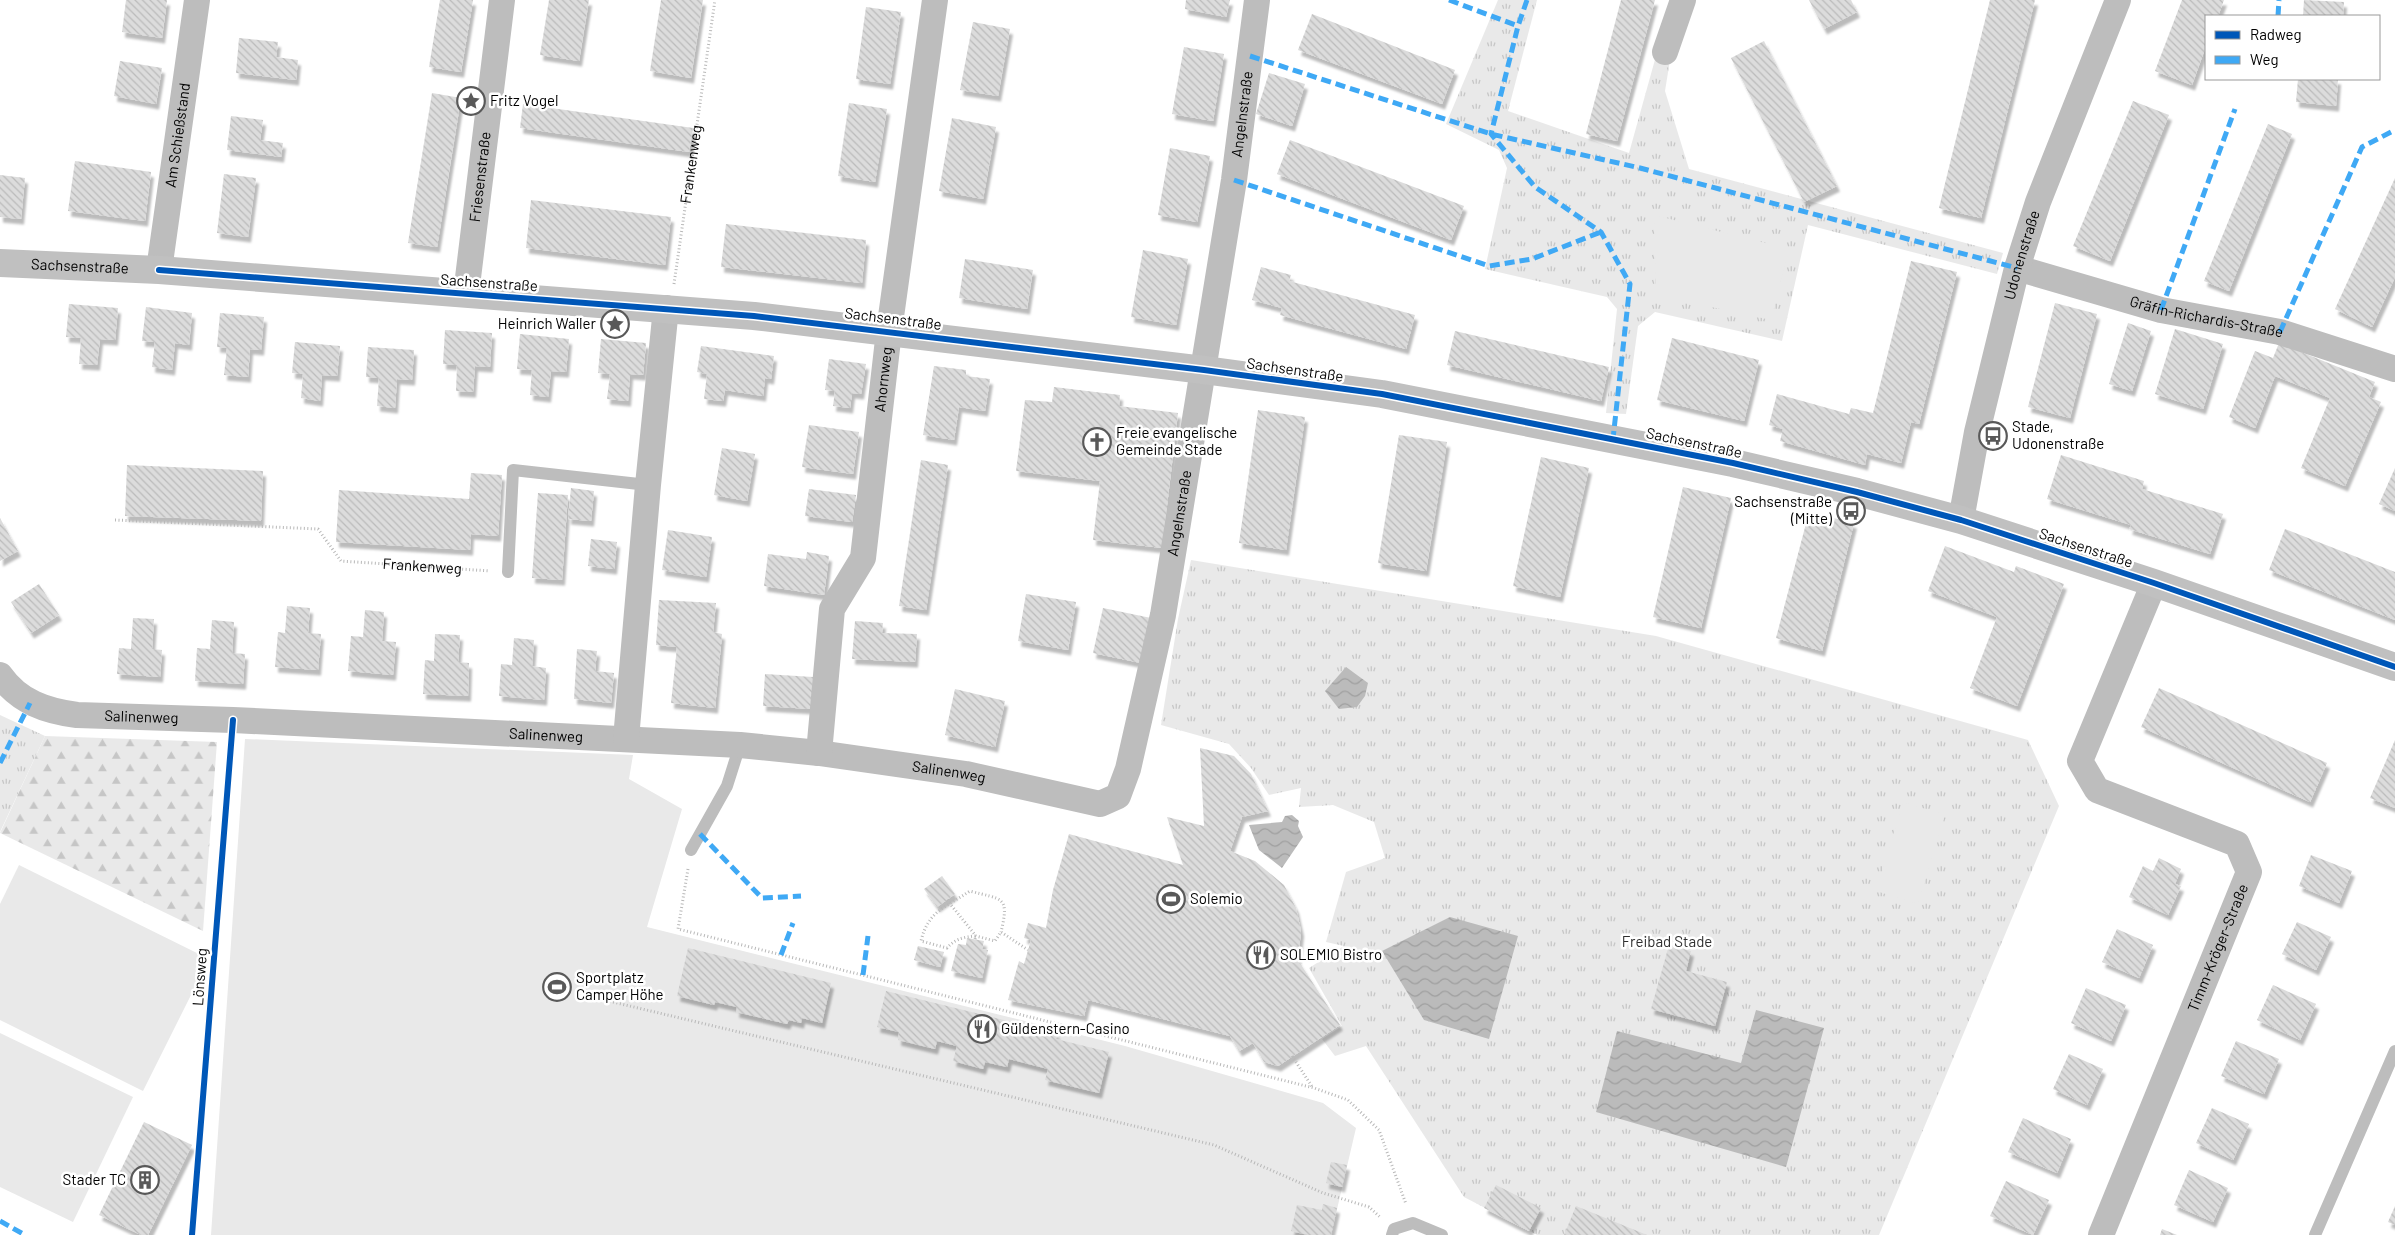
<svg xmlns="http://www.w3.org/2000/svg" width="2395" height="1235" font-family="Barlow,sans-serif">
  <defs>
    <pattern id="grass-tufts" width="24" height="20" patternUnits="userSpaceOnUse" patternTransform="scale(1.25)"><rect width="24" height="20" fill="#e9e9e9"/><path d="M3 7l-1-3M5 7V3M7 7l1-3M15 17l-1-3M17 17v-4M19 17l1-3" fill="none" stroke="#c6c6c6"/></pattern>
    <pattern id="forest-firs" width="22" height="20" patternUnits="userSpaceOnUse" patternTransform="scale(1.25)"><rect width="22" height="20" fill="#e9e9e9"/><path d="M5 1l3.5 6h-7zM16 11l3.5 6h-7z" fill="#c6c6c6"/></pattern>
    <pattern id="water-waves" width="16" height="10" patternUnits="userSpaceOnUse" patternTransform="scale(1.25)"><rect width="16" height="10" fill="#bbb"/><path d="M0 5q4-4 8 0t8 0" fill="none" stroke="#9f9f9f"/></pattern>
    <pattern id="building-back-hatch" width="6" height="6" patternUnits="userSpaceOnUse" patternTransform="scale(1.25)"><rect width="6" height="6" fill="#dcdcdc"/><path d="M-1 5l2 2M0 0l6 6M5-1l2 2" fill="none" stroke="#bbb"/></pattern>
    <filter id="shadow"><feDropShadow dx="3" dy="5.5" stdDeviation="1" flood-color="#0004"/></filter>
  </defs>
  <rect width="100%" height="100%" fill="#fff"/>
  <g fill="url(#grass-tufts)">
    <polygon points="1498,0 1537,0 1508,111 1629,153 1656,56 1670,60 1665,91 1689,169 2003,253 1997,274 1808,225 1782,341 1655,312 1638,326 1626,414 1606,413 1617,309 1607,297 1485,269 1507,168 1499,150 1446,124"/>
    <polygon points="1191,560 1656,636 2028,740 2059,806 1879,1235 1537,1235 1464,1197 1366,1046 1335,1056 1322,1039 1342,1026 1309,968 1344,946 1326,942 1346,872 1385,858 1374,822 1333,805 1299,807 1301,788 1269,795 1251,768 1229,744 1161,725 1178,619"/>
    <polygon points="0,715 45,736 0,832"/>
  </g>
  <polygon fill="url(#forest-firs)" points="45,736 217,742 203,931 0,833"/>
  <g fill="#e9e9e9">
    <polygon points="1654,215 1789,249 1771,320 1656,295"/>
    <polygon points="245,739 633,755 629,779 682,809 647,927 1125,1046 1323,1103 1356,1128 1331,1235 211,1235"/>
    <polygon points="1903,802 1945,815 1918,904 1876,891"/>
    <polygon points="19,865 209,959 143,1091 0,1020 0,904"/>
    <polygon points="0,1033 133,1097 73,1222 0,1187"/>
  </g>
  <g fill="url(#water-waves)">
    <polygon points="1346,667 1368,683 1365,696 1357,707 1339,709 1325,691"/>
    <polygon points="1292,815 1299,821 1298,826 1303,837 1282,868 1259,850 1249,825 1282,822 1285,816"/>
    <polygon points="1450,917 1518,936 1489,1039 1424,1020 1382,951"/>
    <polygon points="1756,1010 1824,1028 1786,1167 1596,1112 1617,1031 1741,1063"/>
  </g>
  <g fill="url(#building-back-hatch)" filter="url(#shadow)">
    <polygon points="126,0 167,0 162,38 122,32"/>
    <polygon points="440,0 473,0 461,72 429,67"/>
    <polygon points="549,0 589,0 579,61 540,55"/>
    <polygon points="661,0 703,0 691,78 650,71"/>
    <polygon points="1186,0 1230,0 1226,17 1185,9"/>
    <polygon points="1621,0 1655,0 1617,141 1586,134"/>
    <polygon points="1809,0 1851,0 1857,12 1824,29"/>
    <polygon points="1990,0 2035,0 1981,218 1939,208"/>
    <polygon points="2182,0 2224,0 2218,16 2206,16 2206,46 2192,85 2155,71"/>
    <polygon points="2304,0 2344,2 2343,16 2303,16"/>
    <polygon points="866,7 901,12 890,84 856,79"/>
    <polygon points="1312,14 1455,70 1442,104 1298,50"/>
    <polygon points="973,22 1010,29 998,96 960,90"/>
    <polygon points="239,38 278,42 276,57 298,60 296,80 236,73"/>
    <polygon points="1764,41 1837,186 1804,202 1731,58"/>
    <polygon points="1184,47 1224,54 1213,121 1172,114"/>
    <polygon points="120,61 162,68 156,104 114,96"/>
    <polygon points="1269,73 1305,84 1292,126 1256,114"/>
    <polygon points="2298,79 2338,79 2336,106 2296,102"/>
    <polygon points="432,93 461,98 437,247 408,243"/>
    <polygon points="2133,101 2169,115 2110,261 2073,246"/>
    <polygon points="849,103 887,109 875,182 838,176"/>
    <polygon points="523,104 693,128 689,152 520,128"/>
    <polygon points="231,116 263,120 260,140 283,143 281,157 227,150"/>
    <polygon points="952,118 996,127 983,199 939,191"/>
    <polygon points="2268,124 2292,134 2229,291 2204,281"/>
    <polygon points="1290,140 1464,206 1451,240 1277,174"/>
    <polygon points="1170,148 1210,156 1197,222 1158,215"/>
    <polygon points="75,161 151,172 145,221 68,211"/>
    <polygon points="224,174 256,178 248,237 217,233"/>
    <polygon points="0,175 25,178 21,219 0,217"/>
    <polygon points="2395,178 2395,277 2372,327 2335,309"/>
    <polygon points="531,200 671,217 665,265 526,248"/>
    <polygon points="726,224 866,240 862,283 721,267"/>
    <polygon points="1143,250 1188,259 1176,325 1131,317"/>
    <polygon points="965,259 1033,270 1027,309 959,298"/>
    <polygon points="1911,261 1957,272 1919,424 1911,422 1901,463 1867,454 1865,465 1780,441 1783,429 1769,425 1777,394 1849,414 1851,408 1873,413"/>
    <polygon points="1261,267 1291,275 1289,281 1415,315 1406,349 1280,315 1282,308 1252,300"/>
    <polygon points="2055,303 2097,314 2070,418 2028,407"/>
    <polygon points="69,304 118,308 115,340 100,339 97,365 79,364 81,338 66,337"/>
    <polygon points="146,307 192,313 189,345 175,343 172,370 152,367 155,342 142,341"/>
    <polygon points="220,313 264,317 261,350 250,349 248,377 224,375 227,348 217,347"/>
    <polygon points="2128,323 2151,331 2132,391 2109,384"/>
    <polygon points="2175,329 2223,344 2203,409 2155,394"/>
    <polygon points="445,330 492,333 490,367 475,366 473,392 456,391 457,365 443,364"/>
    <polygon points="1455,331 1609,367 1601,401 1447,365"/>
    <polygon points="520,334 569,339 566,372 551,371 548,397 530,395 532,370 517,369"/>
    <polygon points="1672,338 1759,360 1744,421 1657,400"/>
    <polygon points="601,339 646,343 643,375 630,374 628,401 607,399 610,374 598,373"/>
    <polygon points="295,342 340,346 337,376 322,375 320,401 301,398 303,374 292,373"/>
    <polygon points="2279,343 2375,382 2369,397 2381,402 2345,486 2301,468 2330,398 2275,376 2255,428 2229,417 2255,351 2273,358"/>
    <polygon points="701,346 774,356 771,379 765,378 763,396 725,390 723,401 704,399 707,374 697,372"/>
    <polygon points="368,347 414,350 412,380 397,379 395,408 377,406 379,378 366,377"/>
    <polygon points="829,359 866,364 861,394 852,393 850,408 833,406 835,391 825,390"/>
    <polygon points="934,366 966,370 966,376 990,379 985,411 959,407 954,440 923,435"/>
    <polygon points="1054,387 1120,395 1119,406 1178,413 1162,548 1093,540 1100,481 1016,471 1025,400 1052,402"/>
    <polygon points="1258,410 1305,417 1286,550 1239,543"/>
    <polygon points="809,425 859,432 853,474 802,467"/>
    <polygon points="1399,435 1447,442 1426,571 1378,563"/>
    <polygon points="722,448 755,454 747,501 714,495"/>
    <polygon points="2061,455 2144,481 2142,489 2223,514 2210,554 2129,529 2131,525 2047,499"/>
    <polygon points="1541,457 1589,468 1560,597 1513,586"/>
    <polygon points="921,460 948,465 926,610 899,606"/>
    <polygon points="127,465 263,471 261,521 125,516"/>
    <polygon points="2395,468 2395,511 2379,504"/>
    <polygon points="471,473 502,475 498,536 471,534 470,550 336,542 339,490 469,499"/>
    <polygon points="1683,487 1731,498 1701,628 1653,617"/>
    <polygon points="571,488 594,491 591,521 568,519"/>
    <polygon points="809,489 856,495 852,522 805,516"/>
    <polygon points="538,493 568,495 562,580 532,578"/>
    <polygon points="1809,512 1854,523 1822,651 1776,638"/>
    <polygon points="0,518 18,551 0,561"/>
    <polygon points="2285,529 2395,572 2395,620 2269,570"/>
    <polygon points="668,530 712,537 706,577 662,570"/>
    <polygon points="591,539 617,542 614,569 588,566"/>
    <polygon points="1945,546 2014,572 2016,566 2064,584 2017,706 1970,688 1997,617 1928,591"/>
    <polygon points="807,552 829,556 824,595 764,586 768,554 806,559"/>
    <polygon points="39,584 59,615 31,633 11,602"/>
    <polygon points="1026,594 1076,602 1068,650 1018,641"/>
    <polygon points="659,600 716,603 713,632 722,634 715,708 671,703 677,647 656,645"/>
    <polygon points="287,606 310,608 308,633 321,634 318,670 275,667 278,632 285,633"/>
    <polygon points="1103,608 1151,618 1141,663 1093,653"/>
    <polygon points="365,610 384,612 382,641 396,642 393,675 348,671 351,636 363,637"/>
    <polygon points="133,618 154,619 152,649 162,650 160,677 117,674 119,648 131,649"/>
    <polygon points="212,620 234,622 232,653 245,654 243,684 195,681 197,648 210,649"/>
    <polygon points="855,621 883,623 882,633 917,634 915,662 852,659"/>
    <polygon points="435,634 460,635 458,662 469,663 468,696 423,694 425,660 434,661"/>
    <polygon points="514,638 534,640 532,666 546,668 544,700 499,696 501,664 512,665"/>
    <polygon points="577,649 597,651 595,671 614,673 611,703 574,699"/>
    <polygon points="765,674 813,677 811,709 763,706"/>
    <polygon points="2159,688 2327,763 2310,802 2141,727"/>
    <polygon points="955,689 1005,701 995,747 945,735"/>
    <polygon points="2395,740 2395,808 2370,798"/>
    <polygon points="1200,748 1234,756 1251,774 1268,811 1242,817 1230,851 1255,861 1284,885 1296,908 1301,931 1298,960 1340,1025 1278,1066 1264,1062 1253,1043 1239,1051 1230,1036 1088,1000 1084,1016 1008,1000 1019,961 1024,964 1031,940 1024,938 1028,923 1046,928 1053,890 1069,834 1183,865 1167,817 1204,826"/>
    <polygon points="2311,855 2352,871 2339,903 2299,886"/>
    <polygon points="2159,858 2181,869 2175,884 2181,886 2168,915 2129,897 2143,866 2153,871"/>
    <polygon points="942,876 955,894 937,907 924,889"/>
    <polygon points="2297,922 2331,937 2316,970 2282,954"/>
    <polygon points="2117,929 2153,945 2139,978 2102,962"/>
    <polygon points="967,938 984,941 982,949 988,950 982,978 951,971 958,944 966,945"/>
    <polygon points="1669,945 1691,951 1686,971 1727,982 1715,1026 1651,1009"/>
    <polygon points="918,946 944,952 940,967 914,960"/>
    <polygon points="688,948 831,983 822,1023 802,1018 801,1023 789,1020 787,1024 736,1012 737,1007 715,1002 714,1005 677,996"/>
    <polygon points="2273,985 2316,1004 2300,1040 2257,1020"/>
    <polygon points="2086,988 2126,1005 2111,1041 2071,1023"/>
    <polygon points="886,991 1057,1033 1056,1039 1109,1052 1099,1093 1045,1080 1048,1069 1009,1059 1007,1067 985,1062 983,1069 953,1061 957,1046 937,1041 935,1049 898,1040 899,1032 877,1027"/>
    <polygon points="2236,1041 2279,1059 2264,1094 2221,1076"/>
    <polygon points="2069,1054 2103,1069 2087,1105 2053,1089"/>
    <polygon points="2212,1108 2249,1124 2233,1160 2196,1143"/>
    <polygon points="2023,1118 2071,1139 2057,1173 2008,1152"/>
    <polygon points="144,1122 192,1145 148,1235 141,1235 99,1215"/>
    <polygon points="1331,1162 1347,1165 1342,1187 1326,1183"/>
    <polygon points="2189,1170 2228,1188 2213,1222 2174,1205"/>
    <polygon points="2006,1181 2049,1200 2033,1235 1990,1216"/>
    <polygon points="1496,1185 1541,1208 1529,1231 1484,1208"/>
    <polygon points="1323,1204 1337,1208 1331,1235 1308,1235 1291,1231 1297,1205 1322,1210"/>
    <polygon points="1576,1206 1647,1235 1564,1235"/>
    <polygon points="2395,1206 2395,1225 2388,1222"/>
    <polygon points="2162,1229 2177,1235 2160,1235"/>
  </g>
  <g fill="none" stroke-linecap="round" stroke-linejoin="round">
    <g stroke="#b8b8b8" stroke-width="3" stroke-dasharray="1 2.5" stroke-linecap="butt">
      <path id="s1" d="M 674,284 L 715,0"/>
      <path id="s2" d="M 115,520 L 318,529 L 341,561 L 490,571"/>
      <polyline points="688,869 678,929 1314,1088 1348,1100 1379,1130 1406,1204"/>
      <polyline points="947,900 976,936 995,941 1001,932 1028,950"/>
      <path d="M 975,939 L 976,936 C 963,937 955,939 947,948 L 921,941 C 928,911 946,907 970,891 C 1002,900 1010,895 1001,932"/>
      <polyline points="596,998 1214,1145 1323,1193 1369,1207 1380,1217"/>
      <polyline points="1292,1056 1313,1088"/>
    </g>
    <g stroke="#bdbdbd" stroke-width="12">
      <polyline points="508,572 513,470 648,485"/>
      <polyline points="691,850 727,786 740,745"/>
      <polyline points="1392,1235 1394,1229 1413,1223 1442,1235"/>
      <polyline points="2315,1235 2395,1051"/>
    </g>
    <g stroke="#bdbdbd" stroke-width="26">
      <polyline points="1665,52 1683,0"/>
      <path id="s3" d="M 2017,268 L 2161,310 L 2280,332 L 2395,369"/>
      <path id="s4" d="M 159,270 L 197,0"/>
      <path id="s5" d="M 466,294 L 502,0"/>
      <path id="s6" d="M 1961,520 L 1977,432 L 2017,268 L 2038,202 L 2118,0"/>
      <path id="s7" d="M 0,675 C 19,702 46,711 77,715 L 233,720 L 740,745 L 819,753 L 966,774 L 1100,804 L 1118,796 L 1128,769 L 1163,615 L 1234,180 L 1257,0"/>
      <polyline points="626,739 648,485 666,308"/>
      <path id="s8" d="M 819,753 L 832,609 L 863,558 L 889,331 L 935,0"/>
      <path id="s9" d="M 2101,1235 L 2249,872 L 2237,844 L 2097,790 L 2080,761 L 2154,583"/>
    </g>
    <path stroke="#c0c0c0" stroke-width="28" id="s10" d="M 0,263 L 159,270 L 754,316 L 1204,370 L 1382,394 L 1733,463 L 1857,492 L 1961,520 L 2154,583 L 2395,667"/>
    <g stroke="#3fa9f5" stroke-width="5" stroke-dasharray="10 5" stroke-linecap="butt">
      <polyline points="1449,0 1518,26"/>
      <polyline points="1527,0 1518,26 1491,134 1535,187 1601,232 1630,284 1613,439"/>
      <polyline points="2278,16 2279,0"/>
      <polyline points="1250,56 1491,134 1640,168 2017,268"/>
      <polyline points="1234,180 1489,266 1532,259 1601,232"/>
      <polyline points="2161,310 2235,109"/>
      <polyline points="2280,332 2362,147 2395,130"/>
      <polyline points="0,763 30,703"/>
      <polyline points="700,834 762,898 801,896"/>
      <polyline points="781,955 793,923"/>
      <polyline points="863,975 868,936"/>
      <polyline points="0,1221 25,1235"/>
    </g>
    <defs>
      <g id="cycleway">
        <polyline points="159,270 754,316 1204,370 1382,394 1733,463 1857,492 1961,520 2154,583 2395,667"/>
        <polyline points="192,1235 233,720"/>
      </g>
    </defs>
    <use href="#cycleway" stroke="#fff" stroke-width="9"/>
    <use href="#cycleway" stroke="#0057b8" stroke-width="6"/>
  </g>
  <defs>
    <symbol id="sight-ring" viewBox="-11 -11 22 22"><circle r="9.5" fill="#fff" stroke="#595959" stroke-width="1.5"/><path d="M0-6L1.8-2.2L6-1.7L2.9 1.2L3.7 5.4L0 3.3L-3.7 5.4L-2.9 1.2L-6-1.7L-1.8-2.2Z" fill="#595959"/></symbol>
    <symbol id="bus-ring" viewBox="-11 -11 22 22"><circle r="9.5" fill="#fff" stroke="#595959" stroke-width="1.5"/><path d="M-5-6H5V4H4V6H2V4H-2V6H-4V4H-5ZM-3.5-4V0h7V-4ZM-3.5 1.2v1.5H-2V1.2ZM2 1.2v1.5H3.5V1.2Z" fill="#595959"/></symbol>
    <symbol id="church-ring" viewBox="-11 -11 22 22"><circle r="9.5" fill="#fff" stroke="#595959" stroke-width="1.5"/><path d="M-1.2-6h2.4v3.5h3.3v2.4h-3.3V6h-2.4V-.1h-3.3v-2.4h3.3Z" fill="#595959"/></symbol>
    <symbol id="stadium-ring" viewBox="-11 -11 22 22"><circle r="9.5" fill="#fff" stroke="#595959" stroke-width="1.5"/><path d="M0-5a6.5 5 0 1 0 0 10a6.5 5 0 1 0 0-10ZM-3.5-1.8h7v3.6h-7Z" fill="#595959"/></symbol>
    <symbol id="restaurant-ring" viewBox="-11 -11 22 22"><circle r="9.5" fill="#fff" stroke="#595959" stroke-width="1.5"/><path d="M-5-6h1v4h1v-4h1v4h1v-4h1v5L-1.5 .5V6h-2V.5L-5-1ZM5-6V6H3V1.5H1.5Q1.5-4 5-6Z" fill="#595959"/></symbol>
    <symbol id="building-ring" viewBox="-11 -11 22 22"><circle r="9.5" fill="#fff" stroke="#595959" stroke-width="1.5"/><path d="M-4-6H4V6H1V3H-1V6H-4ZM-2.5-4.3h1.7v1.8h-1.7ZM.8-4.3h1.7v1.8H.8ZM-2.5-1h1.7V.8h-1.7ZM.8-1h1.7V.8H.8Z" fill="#595959"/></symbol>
  </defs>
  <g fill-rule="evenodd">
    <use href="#sight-ring" x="455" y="85" width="32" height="32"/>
    <use href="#sight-ring" x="599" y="308" width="32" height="32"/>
    <use href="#bus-ring" x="1977" y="420" width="32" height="32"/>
    <use href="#church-ring" x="1081" y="426" width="32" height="32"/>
    <use href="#bus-ring" x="1835" y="495" width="32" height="32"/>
    <use href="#stadium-ring" x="1155" y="883" width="32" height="32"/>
    <use href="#restaurant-ring" x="1245" y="939" width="32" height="32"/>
    <use href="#stadium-ring" x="541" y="971" width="32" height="32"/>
    <use href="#restaurant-ring" x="966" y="1013" width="32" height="32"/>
    <use href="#building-ring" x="129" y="1164" width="32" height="32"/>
  </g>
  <g text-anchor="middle" stroke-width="5" stroke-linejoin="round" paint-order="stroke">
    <g font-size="15" fill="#000" stroke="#fff" text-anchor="start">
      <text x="490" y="106">Fritz Vogel</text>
      <text x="596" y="329" text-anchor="end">Heinrich Waller</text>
      <text x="2012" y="432">Stade,<tspan x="2012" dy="17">Udonenstraße</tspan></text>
      <text x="1116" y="438">Freie evangelische<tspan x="1116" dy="17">Gemeinde Stade</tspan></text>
      <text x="1832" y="507" text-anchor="end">Sachsenstraße<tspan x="1832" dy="17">(Mitte)</tspan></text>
      <text x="1190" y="904">Solemio</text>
      <text x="1280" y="960">SOLEMIO Bistro</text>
      <text x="576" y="983">Sportplatz<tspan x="576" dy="17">Camper Höhe</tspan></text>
      <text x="1001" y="1034">Güldenstern-Casino</text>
      <text x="126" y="1185" text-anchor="end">Stader TC</text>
    </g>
    <g font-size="15" fill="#000" stroke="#fff">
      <text dy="5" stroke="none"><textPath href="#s7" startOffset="1832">Angelnstraße</textPath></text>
      <text dy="5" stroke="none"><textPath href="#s4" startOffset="136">Am Schießstand</textPath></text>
      <text dy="5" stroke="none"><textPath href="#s1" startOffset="121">Frankenweg</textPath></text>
      <text dy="5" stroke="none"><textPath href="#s5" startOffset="118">Friesenstraße</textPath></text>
      <text dy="5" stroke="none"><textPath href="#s6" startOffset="272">Udonenstraße</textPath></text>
      <text dy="5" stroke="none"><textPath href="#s10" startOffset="80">Sachsenstraße</textPath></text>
      <text transform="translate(489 283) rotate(4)" y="5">Sachsenstraße</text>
      <text dy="5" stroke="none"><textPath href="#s3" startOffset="196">Gräfin-Richardis-Straße</textPath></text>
      <text transform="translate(893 319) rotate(7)" y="5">Sachsenstraße</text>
      <text transform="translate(1295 370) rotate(8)" y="5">Sachsenstraße</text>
      <text dy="5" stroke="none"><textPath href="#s8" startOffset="384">Ahornweg</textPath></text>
      <text transform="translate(1694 443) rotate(12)" y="5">Sachsenstraße</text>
      <text dy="5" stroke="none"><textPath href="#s7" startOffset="1428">Angelnstraße</textPath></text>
      <text transform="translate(2086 548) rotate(18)" y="5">Sachsenstraße</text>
      <text dy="5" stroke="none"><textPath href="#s2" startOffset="324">Frankenweg</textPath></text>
      <text dy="5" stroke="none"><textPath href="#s7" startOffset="154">Salinenweg</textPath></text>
      <text dy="5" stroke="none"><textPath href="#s7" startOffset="559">Salinenweg</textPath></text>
      <text dy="5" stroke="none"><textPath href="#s7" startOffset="964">Salinenweg</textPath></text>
      <text dy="5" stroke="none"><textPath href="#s9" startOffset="310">Timm-Kröger-Straße</textPath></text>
      <text transform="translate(200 977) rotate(-86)" y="5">Lönsweg</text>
    </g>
    <g font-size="15" fill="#2e2e2e" stroke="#fff">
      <text x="1667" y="947">Freibad Stade</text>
    </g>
  </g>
  <rect x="2205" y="15" width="175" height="65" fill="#ffffff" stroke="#999999"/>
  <rect x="2215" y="31" width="25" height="8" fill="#0057b8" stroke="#999999"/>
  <text x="2250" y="40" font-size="15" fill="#000000">Radweg</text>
  <rect x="2215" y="56" width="25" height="8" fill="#3fa9f5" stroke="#999999"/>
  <text x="2250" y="65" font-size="15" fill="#000000">Weg</text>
</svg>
